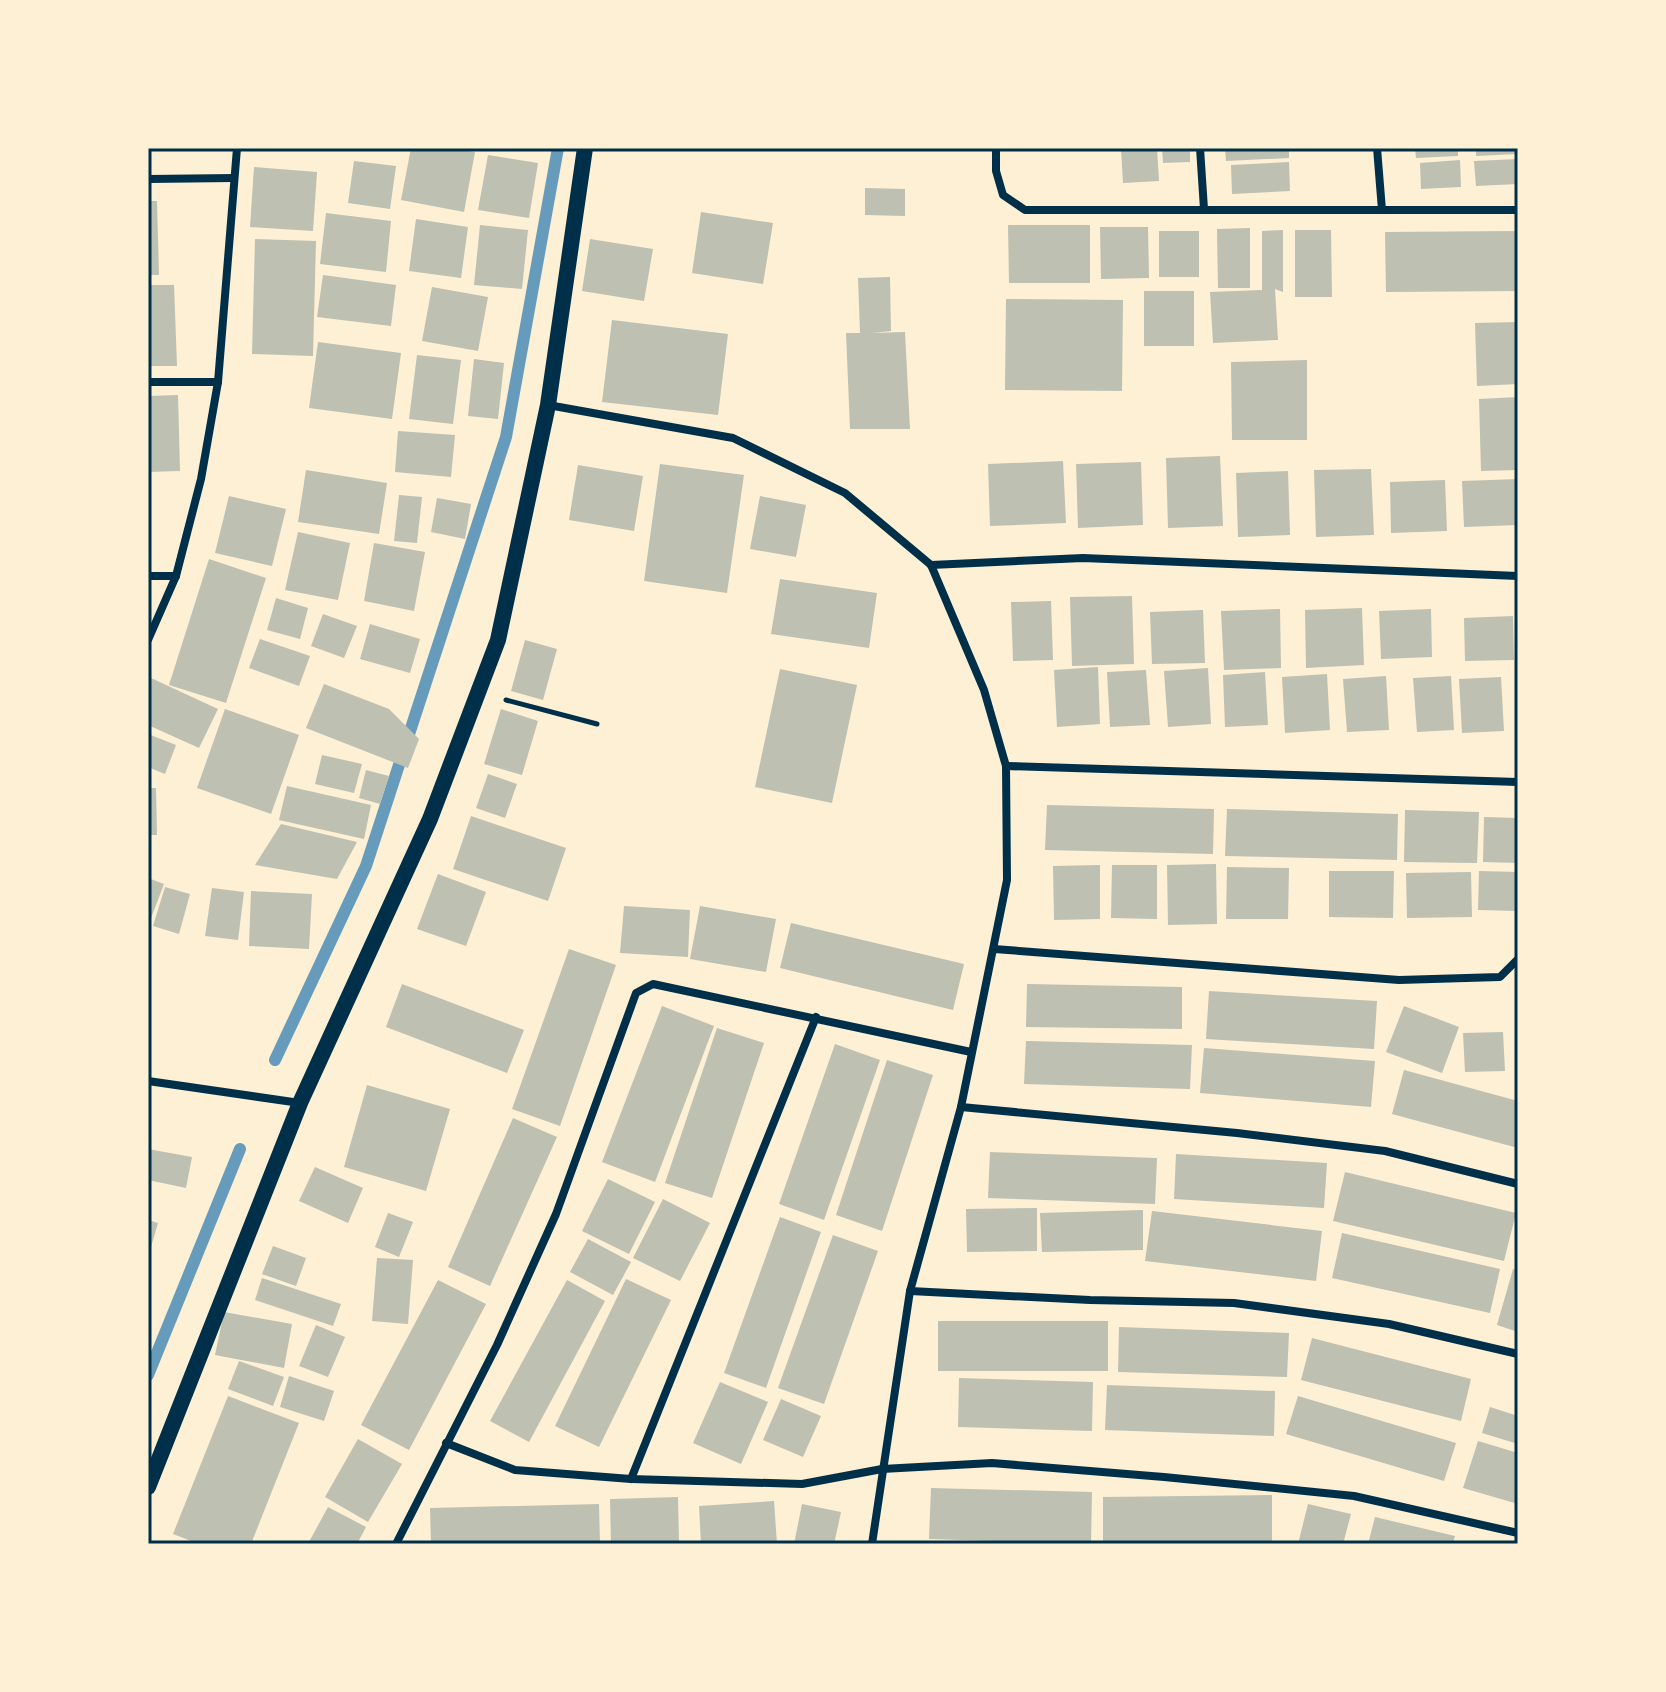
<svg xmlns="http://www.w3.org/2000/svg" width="1666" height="1692" font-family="Overpass,sans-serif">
  <rect width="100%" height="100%" fill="#fdf0d5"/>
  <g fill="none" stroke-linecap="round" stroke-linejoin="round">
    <g stroke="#669bbc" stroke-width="12">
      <polyline points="275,1060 366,866 506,437 558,148"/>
      <polyline points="148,1375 240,1149"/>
    </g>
  </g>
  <g fill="#bec0b2">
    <polygon points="411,148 452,148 475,152 464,212 401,200"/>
    <polygon points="1121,148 1157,148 1159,181 1123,183"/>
    <polygon points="1162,148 1190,148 1190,162 1163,163"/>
    <polygon points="1225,148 1289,148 1289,158 1226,161"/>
    <polygon points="1415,148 1458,148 1458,156 1416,158"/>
    <polygon points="1476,148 1518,148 1518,154 1476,156"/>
    <polygon points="488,155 538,163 529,218 478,210"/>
    <polygon points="1518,159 1518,184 1476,186 1474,161"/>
    <polygon points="1460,160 1461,187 1421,189 1420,163"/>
    <polygon points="354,161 396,166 390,209 348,203"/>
    <polygon points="1289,162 1290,191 1232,194 1231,165"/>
    <polygon points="254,167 317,172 313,231 250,227"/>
    <polygon points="865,188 905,189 905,216 865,215"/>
    <polygon points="148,201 157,201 159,275 148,275"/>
    <polygon points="701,212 773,223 763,284 692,273"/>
    <polygon points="326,213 391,221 386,272 320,264"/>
    <polygon points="416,219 468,227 461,278 409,271"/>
    <polygon points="480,225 528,230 522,289 474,285"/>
    <polygon points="1008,225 1090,225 1090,283 1009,283"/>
    <polygon points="1100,227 1148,227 1149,278 1101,279"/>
    <polygon points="1250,228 1250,288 1218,288 1217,229"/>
    <polygon points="1283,230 1283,292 1275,289 1278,340 1213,343 1210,292 1262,290 1262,231"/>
    <polygon points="1295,230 1331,230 1332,297 1295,297"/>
    <rect x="1159" y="231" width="40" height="46"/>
    <polygon points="1518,231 1518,291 1386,292 1385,232"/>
    <polygon points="255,239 316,241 313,356 252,354"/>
    <polygon points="590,239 653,249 644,301 582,291"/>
    <polygon points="323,275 396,285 391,326 317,317"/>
    <polygon points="890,277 891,331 872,333 905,332 910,429 850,429 846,333 860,333 858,278"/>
    <polygon points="148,285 174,285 177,366 148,366"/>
    <polygon points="432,287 488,297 478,351 422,341"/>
    <rect x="1144" y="291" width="50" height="55"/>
    <polygon points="1006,299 1123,300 1122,391 1005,390"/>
    <polygon points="612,320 728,334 718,415 602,402"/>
    <polygon points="1518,322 1518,384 1477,386 1475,323"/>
    <polygon points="318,342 401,353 392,419 309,408"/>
    <polygon points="417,355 461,360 453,424 409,419"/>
    <polygon points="474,359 504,363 498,419 468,416"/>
    <polygon points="1307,360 1307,440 1232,440 1231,362"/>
    <polygon points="178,395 180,471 148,472 148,396"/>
    <polygon points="1518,397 1518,470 1481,471 1479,399"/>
    <polygon points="398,431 455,435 451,477 395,472"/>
    <polygon points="1220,456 1223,526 1168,528 1166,458"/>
    <polygon points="1063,461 1066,523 990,526 988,464"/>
    <polygon points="1141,462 1143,525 1078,528 1076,464"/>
    <polygon points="660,464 744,475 727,593 644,581"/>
    <polygon points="578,465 643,476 634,531 569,520"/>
    <polygon points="1371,469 1374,535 1316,537 1314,470"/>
    <polygon points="306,470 387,483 379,534 298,522"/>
    <polygon points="1288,471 1290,535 1238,537 1236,473"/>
    <polygon points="1518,479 1518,525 1464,527 1462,481"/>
    <polygon points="1445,480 1447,531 1391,533 1390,482"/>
    <polygon points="399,495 422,497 417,543 394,541"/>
    <polygon points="229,496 286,509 272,566 215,553"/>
    <polygon points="760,496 806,505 796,557 750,549"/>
    <polygon points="437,498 471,504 465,539 431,532"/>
    <polygon points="298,532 350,543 338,600 285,590"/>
    <polygon points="374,543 425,552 414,611 364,601"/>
    <polygon points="209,559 266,578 226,703 169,685"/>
    <polygon points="780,579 877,593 869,648 771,634"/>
    <polygon points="1132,596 1134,664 1072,666 1070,597"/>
    <polygon points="276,598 308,608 300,639 267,630"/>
    <polygon points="1051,601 1053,660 1013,661 1011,602"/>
    <polygon points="1362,608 1364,665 1306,668 1305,610"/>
    <polygon points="1280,609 1281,668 1224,670 1221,611"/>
    <polygon points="1431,609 1432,657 1381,659 1379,611"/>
    <polygon points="1203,610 1205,663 1152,664 1150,612"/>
    <polygon points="323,614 357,626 344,658 311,646"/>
    <polygon points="1513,616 1514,660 1465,661 1464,618"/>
    <polygon points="370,624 420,639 410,673 360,659"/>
    <polygon points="260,639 310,656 299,686 249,668"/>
    <polygon points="525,640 557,649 543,700 511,691"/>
    <polygon points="1098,667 1100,724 1057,727 1054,670"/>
    <polygon points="1208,668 1211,724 1168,727 1164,671"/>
    <polygon points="780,669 857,685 832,803 755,787"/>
    <polygon points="1146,670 1150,725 1110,727 1107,672"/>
    <polygon points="1265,672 1268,725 1225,727 1223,675"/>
    <polygon points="1327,674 1330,730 1285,733 1282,677"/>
    <polygon points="1386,676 1389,730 1347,732 1343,679"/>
    <polygon points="1451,676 1454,730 1417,732 1413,678"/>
    <polygon points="1501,677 1504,731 1462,733 1459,679"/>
    <polygon points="151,678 218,709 199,748 148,725 148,685"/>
    <polygon points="324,684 389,709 419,739 408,768 306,728"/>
    <polygon points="225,709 299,735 271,814 197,788"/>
    <polygon points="501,709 538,721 522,775 484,764"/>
    <polygon points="148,734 176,745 165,774 148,767"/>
    <polygon points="322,755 362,764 354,793 315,784"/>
    <polygon points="366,770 389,776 380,804 359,798"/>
    <polygon points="488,774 517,784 505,818 476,808"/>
    <polygon points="287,786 371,805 364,839 279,820"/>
    <polygon points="148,788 156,788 157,835 148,835"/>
    <polygon points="1047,805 1214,809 1213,854 1045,850"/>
    <polygon points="1227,809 1398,814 1397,860 1225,856"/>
    <polygon points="1405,810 1479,812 1477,863 1404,862"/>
    <polygon points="471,816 566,848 548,901 453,869"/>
    <polygon points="1484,817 1518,818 1518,863 1483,862"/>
    <polygon points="281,824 357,842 337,879 255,865"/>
    <polygon points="1216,864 1217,924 1168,925 1167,865"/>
    <polygon points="1100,865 1100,919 1054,920 1053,866"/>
    <polygon points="1112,865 1157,865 1157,919 1111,918"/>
    <polygon points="1227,867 1289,868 1288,919 1226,919"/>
    <polygon points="1329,871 1394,871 1393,918 1329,917"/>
    <polygon points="1479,871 1518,872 1518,911 1478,910"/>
    <polygon points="1471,872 1472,917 1407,918 1406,873"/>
    <polygon points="438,874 486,892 466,946 417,929"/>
    <polygon points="148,878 164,884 148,926"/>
    <polygon points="165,887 190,894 179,934 153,926"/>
    <polygon points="212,888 244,892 238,940 205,936"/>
    <polygon points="251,891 312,894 309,949 249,946"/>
    <polygon points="624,906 690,910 688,957 620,953"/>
    <polygon points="700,906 776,919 766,972 690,959"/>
    <polygon points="791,923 964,964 953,1010 780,968"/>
    <polygon points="569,949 616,965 560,1126 512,1109"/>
    <polygon points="402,984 524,1030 507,1073 386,1027"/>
    <polygon points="1027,984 1182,987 1182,1029 1026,1027"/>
    <polygon points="1209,991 1377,1001 1374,1049 1206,1039"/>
    <polygon points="662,1006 714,1026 655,1182 602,1162"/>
    <polygon points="1404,1006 1459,1027 1442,1073 1386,1052"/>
    <polygon points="717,1028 764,1043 712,1198 665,1183"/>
    <polygon points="1503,1032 1505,1071 1465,1072 1463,1033"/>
    <polygon points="1026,1041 1192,1045 1190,1089 1024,1084"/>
    <polygon points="835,1044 880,1060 824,1220 779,1204"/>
    <polygon points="1204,1048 1375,1061 1371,1107 1200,1093"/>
    <polygon points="887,1060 933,1075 882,1231 836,1215"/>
    <polygon points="1404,1070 1518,1101 1518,1148 1392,1114"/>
    <polygon points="367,1085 450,1109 426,1191 344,1167"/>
    <polygon points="513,1118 557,1137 490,1286 448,1267"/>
    <polygon points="148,1149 192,1157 186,1188 148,1180"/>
    <polygon points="990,1152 1157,1158 1155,1204 988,1198"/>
    <polygon points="1176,1154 1327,1163 1324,1208 1174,1199"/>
    <polygon points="315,1167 363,1188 348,1223 299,1201"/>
    <polygon points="1345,1172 1516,1213 1504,1261 1333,1221"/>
    <polygon points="608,1179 655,1202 629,1254 582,1231"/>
    <polygon points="663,1199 710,1223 680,1281 633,1258"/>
    <polygon points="1037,1208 1037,1251 967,1252 966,1209"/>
    <polygon points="1143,1210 1143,1250 1042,1252 1040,1213"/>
    <polygon points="1152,1211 1322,1231 1316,1281 1145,1261"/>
    <polygon points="388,1213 413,1222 399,1257 375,1247"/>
    <polygon points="780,1217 821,1232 766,1388 724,1373"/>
    <polygon points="148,1220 158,1223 149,1254 148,1254"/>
    <polygon points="1342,1233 1500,1269 1490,1313 1332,1278"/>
    <polygon points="833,1235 878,1251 824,1404 778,1388"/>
    <polygon points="588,1239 631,1262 613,1295 570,1272"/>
    <polygon points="273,1246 306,1258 296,1286 262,1274"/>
    <polygon points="377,1258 413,1260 408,1324 372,1321"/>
    <polygon points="1513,1269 1518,1270 1518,1332 1497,1325"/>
    <polygon points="262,1278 341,1304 333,1326 255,1300"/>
    <polygon points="626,1279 671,1300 599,1447 555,1426"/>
    <polygon points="438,1280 486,1304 409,1450 361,1425"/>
    <polygon points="567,1280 605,1301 529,1442 490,1421"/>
    <polygon points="224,1312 292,1324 284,1368 215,1355"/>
    <rect x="938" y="1321" width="170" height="50"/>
    <polygon points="316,1325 345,1337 328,1377 299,1366"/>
    <polygon points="1119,1327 1289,1333 1287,1377 1118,1372"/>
    <polygon points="1312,1338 1471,1379 1461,1421 1301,1380"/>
    <polygon points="239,1361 284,1377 273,1406 228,1389"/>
    <polygon points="289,1376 334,1391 324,1421 280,1407"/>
    <polygon points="959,1378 1093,1382 1092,1431 958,1427"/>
    <polygon points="720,1382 768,1402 741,1464 693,1443"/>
    <polygon points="1107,1385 1275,1391 1274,1436 1105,1430"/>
    <polygon points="228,1396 299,1423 251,1544 199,1544 173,1534"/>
    <polygon points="1298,1396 1456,1443 1444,1481 1286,1434"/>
    <polygon points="781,1399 821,1416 803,1457 763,1440"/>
    <polygon points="1490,1407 1518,1416 1518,1444 1482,1433"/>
    <polygon points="358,1439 402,1464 368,1522 325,1497"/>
    <polygon points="1478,1441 1518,1453 1518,1504 1463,1488"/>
    <polygon points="931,1488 1092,1492 1091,1544 929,1539"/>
    <polygon points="1272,1495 1272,1544 1103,1544 1103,1497"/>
    <polygon points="678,1497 679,1544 611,1544 610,1499"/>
    <polygon points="774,1501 777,1544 701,1544 699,1506"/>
    <polygon points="599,1504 600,1544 431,1544 430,1508"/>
    <polygon points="802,1504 841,1512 834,1544 794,1544"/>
    <polygon points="1308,1504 1351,1514 1343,1544 1298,1544"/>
    <polygon points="328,1507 366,1527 357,1544 309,1542"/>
    <polygon points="1375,1517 1455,1536 1453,1544 1368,1544"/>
  </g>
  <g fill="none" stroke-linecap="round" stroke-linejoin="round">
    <polyline stroke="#003049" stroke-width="5" points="506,700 597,724"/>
    <g stroke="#003049" stroke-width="8">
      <polyline points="996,148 996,171 1003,195 1025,210 1518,210"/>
      <polyline points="1200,148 1204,209"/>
      <polyline points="1377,148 1382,210"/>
      <polyline points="148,179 234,178"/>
      <polyline points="148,382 218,382"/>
      <polyline points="548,405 733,438 845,493 931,565 984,690 1006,766 1007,880 961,1107 910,1291 872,1544"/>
      <polyline points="931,565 1083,558 1518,576"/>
      <polyline points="148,576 176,576"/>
      <polyline points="148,640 176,576 201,479 218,382 237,148"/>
      <polyline points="1006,766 1518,782"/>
      <polyline points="994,949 1399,980 1500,977 1518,959"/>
      <polyline points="148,1081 300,1103"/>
      <polyline points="961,1107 1237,1133 1385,1151 1518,1184"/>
      <polyline points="910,1291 1090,1300 1234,1303 1389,1324 1518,1354"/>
      <polyline points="446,1443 515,1470 631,1479 802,1484 882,1469 992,1463 1164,1477 1354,1496 1518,1533"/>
      <polyline points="631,1479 816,1017"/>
      <polyline points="396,1544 497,1345 556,1214 636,993 653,984 971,1052"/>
    </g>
    <polyline stroke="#003049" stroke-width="16" points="148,1487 300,1103 430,819 498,640 548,405 585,148"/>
  </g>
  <rect width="1666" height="1692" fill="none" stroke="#fdf0d5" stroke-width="300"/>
  <rect x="150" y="150" width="1366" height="1392" fill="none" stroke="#003049" stroke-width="3"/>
</svg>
